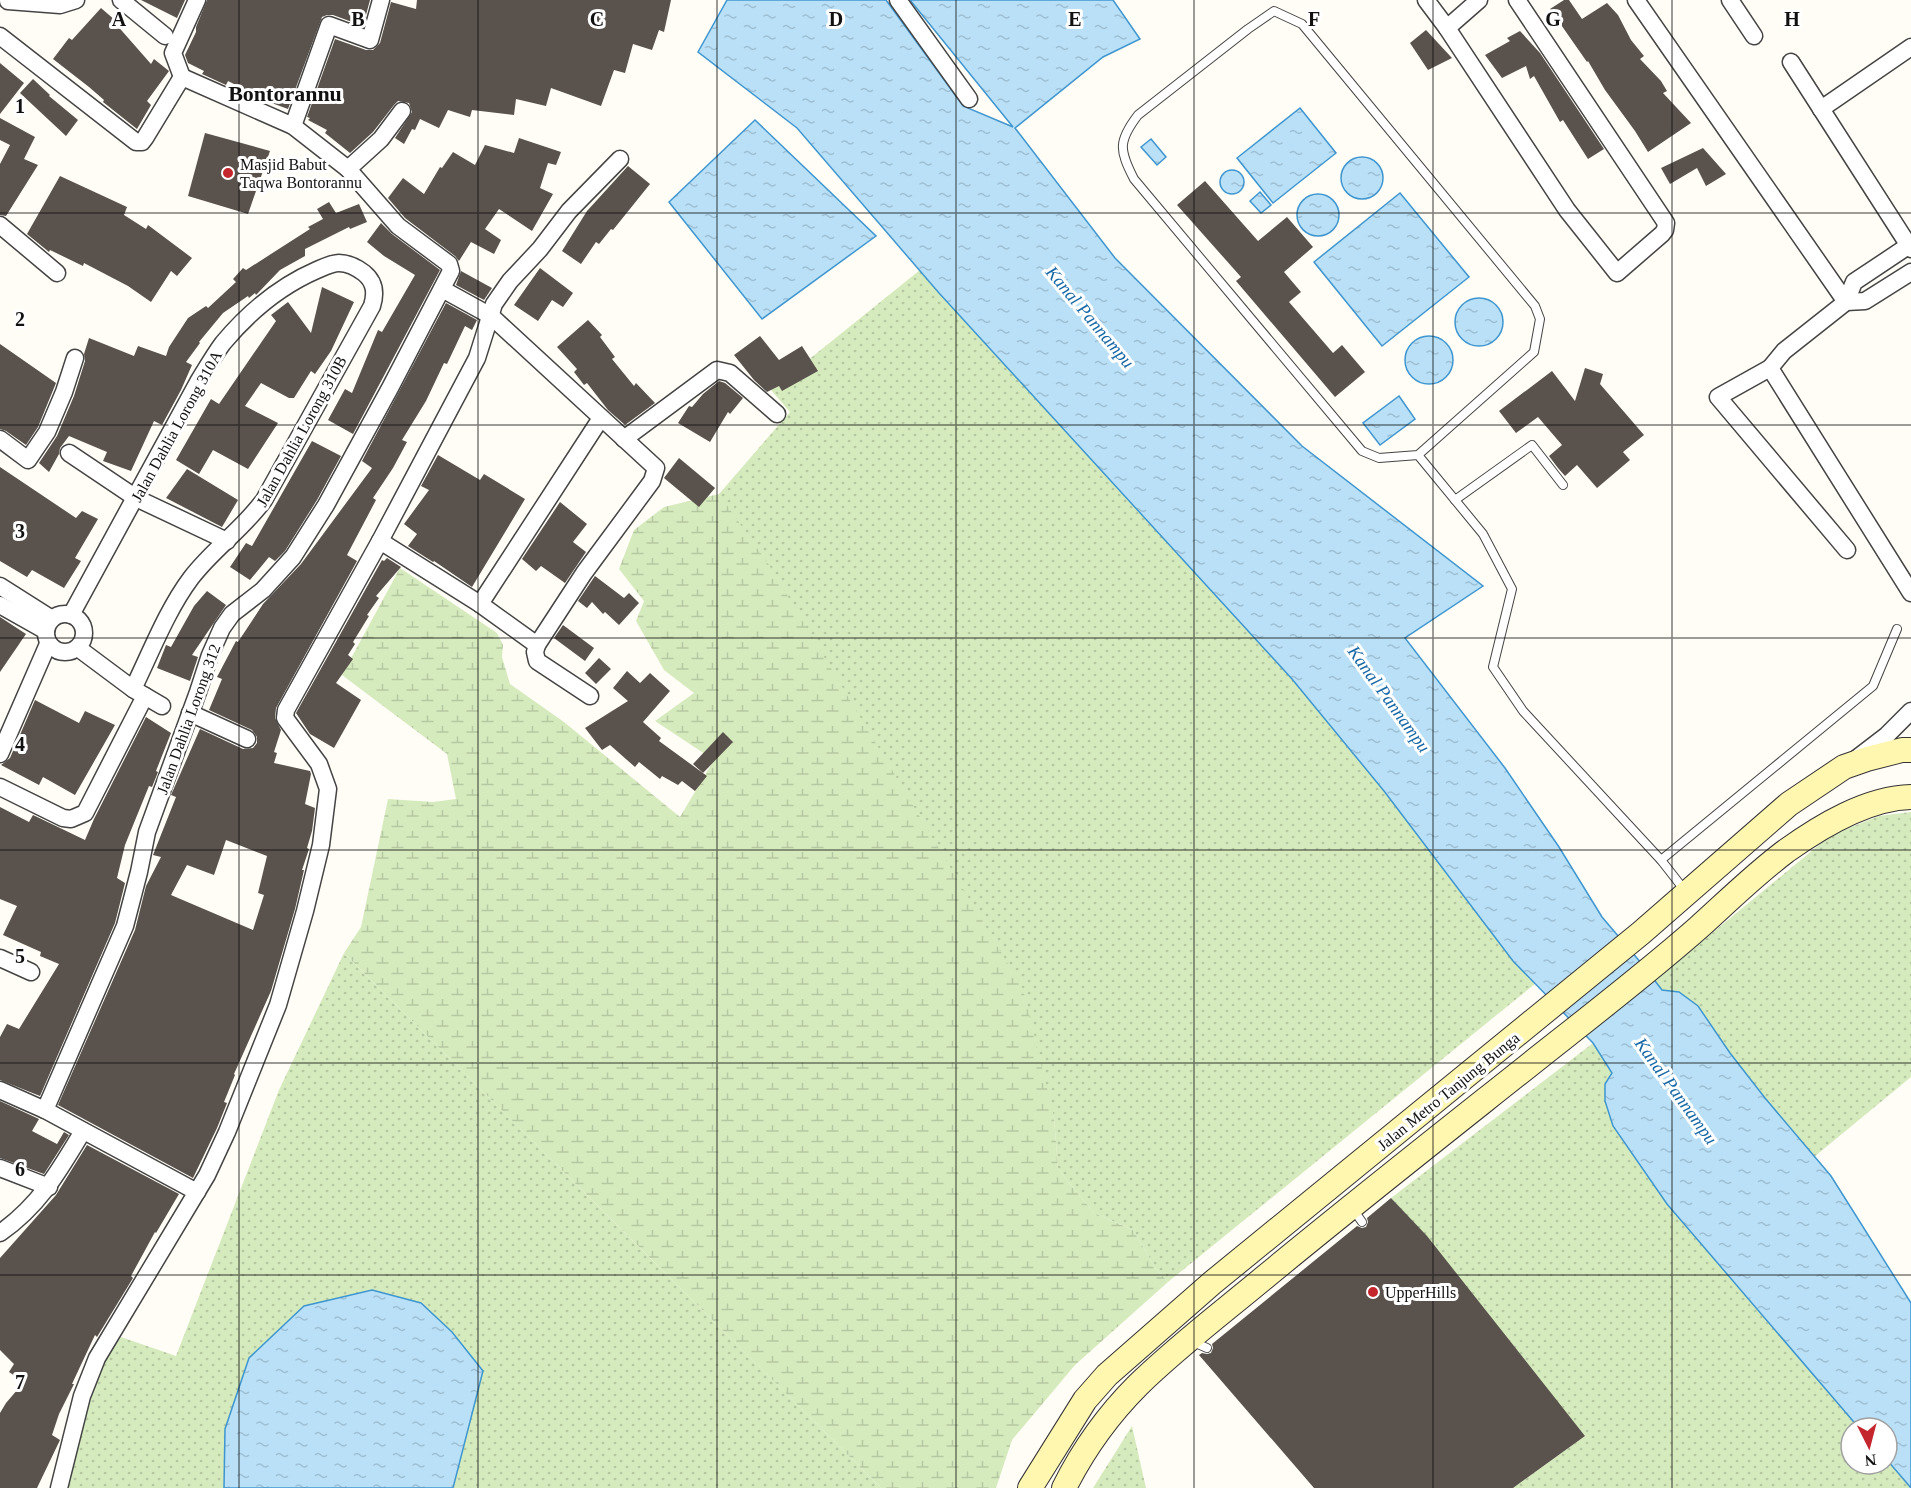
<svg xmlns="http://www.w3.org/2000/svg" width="1911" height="1488" font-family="'Times New Roman',serif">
  <defs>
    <pattern id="grass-dots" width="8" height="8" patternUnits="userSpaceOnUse" patternTransform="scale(1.5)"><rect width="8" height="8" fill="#d5ebbd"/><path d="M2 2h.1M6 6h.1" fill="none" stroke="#b6c8a1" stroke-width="1.8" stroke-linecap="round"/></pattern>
    <pattern id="wetland-marsh" width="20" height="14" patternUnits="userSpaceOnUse" patternTransform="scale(1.5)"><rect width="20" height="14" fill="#d5ebbd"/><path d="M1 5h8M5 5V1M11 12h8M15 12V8" fill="none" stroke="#b6c8a1"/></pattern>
    <pattern id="water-ripples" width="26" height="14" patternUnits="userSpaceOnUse" patternTransform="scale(1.5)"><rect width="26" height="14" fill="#b9e0f7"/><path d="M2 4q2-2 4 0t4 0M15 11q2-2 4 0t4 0" fill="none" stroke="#9ebfd3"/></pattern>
  </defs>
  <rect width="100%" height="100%" fill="#fffdf5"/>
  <g fill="url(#grass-dots)">
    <polygon points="920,270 1292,679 1384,791 1513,961 1536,983 1168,1282 1156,1269 1133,1230 1094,1213 1058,1169 1054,1117 719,494 790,412 771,390"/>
    <polygon points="1911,812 1911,1077 1814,1157 1765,1098 1730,1053 1698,1006 1679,992 1662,990 1654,981 1831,835 1879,816"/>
    <polygon points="344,953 881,1488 453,1488 225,1429 224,1488 65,1488 98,1370 121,1337 176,1356 279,1090"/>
    <polygon points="1593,1043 1612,1073 1605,1084 1613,1126 1667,1204 1859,1428 1851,1428 1851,1464 1887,1464 1887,1460 1911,1488 1513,1488 1585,1436 1391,1198"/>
    <polygon points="1132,1426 1146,1488 1093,1488"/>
  </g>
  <polygon fill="url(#wetland-marsh)" points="719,494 769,565 1023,989 1054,1117 1058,1169 1094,1213 1133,1230 1156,1269 1168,1282 1075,1365 1012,1440 996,1488 881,1488 344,953 361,927 388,799 433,802 456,799 447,754 342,675 400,568 497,633 503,645 502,657 510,684 564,722 680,817 714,760 655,721 694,693 664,670 636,621 644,601 619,569 634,530 664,507"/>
  <g fill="url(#water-ripples)" stroke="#3f96cf" stroke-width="1.5">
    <polygon points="727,0 886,0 963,106 1013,127 910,0 1113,0 1140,39 1103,57 1015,128 1115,258 1302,446 1483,586 1405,638 1505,768 1559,847 1602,917 1642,964 1662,990 1679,992 1698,1006 1730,1053 1765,1098 1831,1176 1911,1303 1911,1488 1887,1460 1887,1428 1859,1428 1667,1204 1613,1126 1605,1101 1605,1084 1612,1073 1593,1043 1513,961 1384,791 1292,679 939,293 797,128 698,52"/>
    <polygon points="1300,108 1336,153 1273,203 1237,158"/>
    <polygon points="755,120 876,236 762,319 669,202"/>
    <polygon points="1151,139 1166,157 1157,165 1141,147"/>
    <circle cx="1362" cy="178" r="21"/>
    <circle cx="1232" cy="182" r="12"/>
    <polygon points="1260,192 1271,205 1261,213 1250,201"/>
    <polygon points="1400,193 1469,277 1382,346 1314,262"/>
    <circle cx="1318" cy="215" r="21"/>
    <circle cx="1479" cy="322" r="24"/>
    <circle cx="1429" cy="360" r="24"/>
    <polygon points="1399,396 1415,419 1380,445 1363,423"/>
    <polygon points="372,1290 421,1303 452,1332 483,1371 453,1488 224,1488 225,1429 249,1358 304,1306"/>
  </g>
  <g fill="#5a524d" fill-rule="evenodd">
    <polygon points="141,0 185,0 177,18"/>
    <polygon points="207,0 370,0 363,26 333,15 327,15 322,17 288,109 269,102 228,81 226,85 202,74 204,71 188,63 185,55 196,32 196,27"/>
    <polygon points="417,0 671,0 664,32 659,30 652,50 633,44 625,73 614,70 601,106 551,88 546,106 516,99 514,115 472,110 470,117 448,110 439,128 420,119 415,130 412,129 404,144 395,138 412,112 409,103 398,101 394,105 373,132 350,153 325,133 327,130 308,120 310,118 307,117 335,39 366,50 373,50 380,43 391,2 416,9"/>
    <polygon points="1564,0 1569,0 1582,19 1607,3 1618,15 1631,40 1644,56 1640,59 1661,81 1667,91 1663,93 1691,123 1648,152 1635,131 1605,90 1588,61 1587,62 1550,9"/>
    <polygon points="101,8 116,21 115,23 151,64 154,59 169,71 147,101 151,105 137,129 103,102 104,100 89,87 53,59 69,38 72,40"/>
    <polygon points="1426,30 1452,58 1428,70 1410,43"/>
    <polygon points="1520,31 1540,53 1604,149 1588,159 1563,120 1560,122 1534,76 1530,79 1526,66 1502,78 1485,55 1510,41 1507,38"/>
    <polygon points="0,63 24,83 0,114"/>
    <polygon points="33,79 50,95 49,96 78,120 66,136 20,93"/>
    <polygon points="0,118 35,137 24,159 38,165 6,216 0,215 0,164 10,145 0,140"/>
    <polygon points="205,133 270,151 248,214 188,196"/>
    <polygon points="519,138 561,152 556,165 548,163 540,188 553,194 532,231 499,209 485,229 501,240 494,254 471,242 459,261 455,256 405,218 388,198 403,178 424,194 440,167 442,168 453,152 475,165 485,145 514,153"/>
    <polygon points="1703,148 1726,174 1706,186 1697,168 1670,184 1661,168"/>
    <polygon points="628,166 650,184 613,230 611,229 599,244 596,242 581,264 562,251 587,211"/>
    <polygon points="60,176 127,207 124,215 146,229 148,225 192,258 177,276 171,271 151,302 128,286 84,263 83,266 50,250 49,252 27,234"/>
    <polygon points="1205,181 1258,241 1287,217 1313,247 1284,272 1301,292 1289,302 1333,353 1342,345 1365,372 1335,397 1236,281 1241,277 1177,205"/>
    <polygon points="329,202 336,213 359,204 367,222 350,229 349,227 305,249 305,256 280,270 256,295 255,293 249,298 248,296 223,313 199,342 200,343 186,362 192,365 181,390 162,425 154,421 131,471 103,461 107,452 69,436 60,448 59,454 49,472 39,463 57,436 74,396 85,361 84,354 89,338 134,356 138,346 166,356 169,347 188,318 206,306 208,308 236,282 233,279 243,268 246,270 310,229 308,227 323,219 317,209"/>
    <polygon points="381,223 392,234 440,270 353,434 328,420 345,389 352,393 378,330 382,332 415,275 384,256 367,242"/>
    <polygon points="540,268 573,293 563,307 552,300 538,321 514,305"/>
    <polygon points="461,271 492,288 484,300 456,285"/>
    <polygon points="322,287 354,302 331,351 315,374 311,371 294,398 289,398 261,383 245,406 278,423 248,469 213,450 199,474 176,460 211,399 219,404 276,321 271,315 288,302 311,333"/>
    <path d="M 446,303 L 477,320 L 472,330 L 465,326 L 447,364 L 444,363 L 426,401 L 402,440 L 407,442 L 393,468 L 373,498 L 376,500 L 347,555 L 357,561 L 276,708 L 275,718 L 281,730 L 274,752 L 277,753 L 274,763 L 310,771 L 311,774 L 305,804 L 315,808 L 312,831 L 307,848 L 309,849 L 302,870 L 304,870 L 295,909 L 271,991 L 234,1074 L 235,1075 L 224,1102 L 227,1103 L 217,1128 L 193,1178 L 58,1105 L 135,930 L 146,886 L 161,857 L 153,855 L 176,797 L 171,795 L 200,729 L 243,749 L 253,748 L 257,743 L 257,737 L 252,730 L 209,710 L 222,679 L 217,677 L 236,641 L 238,642 L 263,604 L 301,564 L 372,468 L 362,461 ZM 226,840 L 267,856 L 258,893 L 264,895 L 253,930 L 171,895 L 187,865 L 214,875 Z"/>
    <polygon points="588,320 602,335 600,337 615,357 612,359 634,386 636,383 655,403 625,425 608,410 587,383 584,385 574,372 577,369 557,347"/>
    <polygon points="760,336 779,360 802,346 818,371 782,391 779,386 767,392 754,380 734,355"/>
    <polygon points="0,344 56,383 38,427 26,445 6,431 0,429"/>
    <polygon points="1585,368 1603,374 1600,384 1644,435 1623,452 1630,460 1597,488 1577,465 1565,476 1558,468 1549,456 1562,445 1538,417 1516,433 1499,411 1552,371 1575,401"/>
    <polygon points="719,381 725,383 743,398 730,414 728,412 710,442 678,423 689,406 692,407 703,394"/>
    <polygon points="312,441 341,456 317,500 285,551 275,561 269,557 250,580 230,567 246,543 252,546"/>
    <polygon points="438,455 480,480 484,474 525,499 472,587 434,561 433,562 408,546 417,534 404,524 429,490 421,486"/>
    <polygon points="679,458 715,488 699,507 664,478"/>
    <polygon points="0,467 76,518 82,511 98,519 75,558 81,561 64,588 32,570 27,577 0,561"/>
    <polygon points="187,469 238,500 222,527 166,498"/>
    <polygon points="560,502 587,524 573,542 586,552 565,583 541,566 536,571 522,559"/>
    <polygon points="387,558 401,567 376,596 379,598 367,615 369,616 353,642 355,644 348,655 353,659 336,683 361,700 334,748 310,734 296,713 382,560 384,561"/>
    <polygon points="595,576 624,598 629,593 639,603 619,625 605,612 603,614 592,602 587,608 578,601"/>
    <polygon points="207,591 226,605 192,655 198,657 190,681 157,668 166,645 171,647 194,606"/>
    <polygon points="0,617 26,634 0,672"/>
    <polygon points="563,625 594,648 585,661 554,638"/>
    <polygon points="599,658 611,669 596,684 585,673"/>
    <polygon points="627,671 640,683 650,673 670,691 643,722 661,738 659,741 707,776 695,791 682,781 678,785 662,776 660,779 639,762 635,767 610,745 602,750 585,728 628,701 613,688"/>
    <polygon points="35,700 79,723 85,711 115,725 75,795 43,777 39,785 1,765 10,758"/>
    <polygon points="146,717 171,733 156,771 158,772 152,787 149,786 125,845 117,878 125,883 115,923 40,1096 0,1080 0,1037 7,1024 19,1029 59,964 40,956 41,952 3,935 17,906 0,899 0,807 29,822 33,815 85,840 94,819"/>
    <polygon points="723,732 733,742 703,773 693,764"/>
    <polygon points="0,1101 39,1119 32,1131 57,1144 64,1132 69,1135 44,1174 0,1158"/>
    <polygon points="87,1145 179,1194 156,1233 155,1232 131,1276 133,1278 97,1337 95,1335 79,1369 72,1384 74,1384 59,1414 52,1435 60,1440 37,1488 0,1488 0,1413 6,1403 24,1382 9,1372 14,1364 0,1350 0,1258 56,1195"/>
    <polygon points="1391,1198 1427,1236 1585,1436 1513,1488 1314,1488 1199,1355 1202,1353 1207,1354 1211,1353 1213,1348 1212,1344 1357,1226 1362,1228 1366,1227 1368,1222 1367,1218"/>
  </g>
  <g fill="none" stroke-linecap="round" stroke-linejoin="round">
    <defs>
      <g id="service">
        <path d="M 1418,455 L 1534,352 L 1540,319 L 1535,306 L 1302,24 L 1274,11 L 1248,29 L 1138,115 C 1118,141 1119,150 1134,179 L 1362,451 L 1379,458 L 1418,455 L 1483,534 L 1512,589 L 1493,667 L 1523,711 L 1661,860 L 1686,892"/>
        <polyline points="1455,500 1532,445 1563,485"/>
        <polyline points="1661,860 1873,686 1897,629"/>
        <polyline points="1353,1209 1362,1222"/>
        <polyline points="1191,1341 1207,1348"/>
      </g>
      <g id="minor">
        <polyline points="121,0 165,36"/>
        <polyline points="898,0 969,99"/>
        <polyline points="1426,0 1447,28"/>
        <polyline points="1479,0 1447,28 1567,210 1617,273 1662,234 1665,230 1666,223 1517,0"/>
        <polyline points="1636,0 1846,302"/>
        <polyline points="1730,0 1754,36"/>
        <polyline points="8,1 60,5 76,0"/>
        <polyline points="0,36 136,142 142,142 145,138 182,77 293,126 348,169 398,226 449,264 451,271 390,388 326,505 293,557 263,590 232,614 222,628 210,655 198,692 147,832 139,872 125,926 45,1110"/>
        <polyline points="1791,62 1911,249"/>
        <polyline points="182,77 173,53 197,0"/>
        <polyline points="1821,109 1911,47"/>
        <polyline points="293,126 329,25 370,40 381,0"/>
        <polyline points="348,169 381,139 402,111"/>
        <polyline points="0,225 57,273"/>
        <polyline points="1911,244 1854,282 1846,302 1784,351 1770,368 1911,593"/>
        <polyline points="442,289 491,316 656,468 652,481 584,573 537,645"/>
        <polyline points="1846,302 1865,301 1911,272"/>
        <polyline points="1770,368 1718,397 1847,550"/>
        <polyline points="0,439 28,460 47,432 64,392 75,358"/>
        <polyline points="624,439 717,370 730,373 777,414"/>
        <polyline points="69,453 136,498 227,541"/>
        <polyline points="380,541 480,604 537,645 535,652 537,661 590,696"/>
        <polyline points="0,586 52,619"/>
        <polyline points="480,604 601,418"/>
        <polyline points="0,605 46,631"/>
        <circle cx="65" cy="633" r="19"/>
        <path d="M 71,615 L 198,382 C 206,369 214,355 223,343 C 249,312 280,286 317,270 C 324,267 332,263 339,263 C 349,263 356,267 364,273 C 375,282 376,293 372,306 L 264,500 C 243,529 213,549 191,578 C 167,610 151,652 133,689"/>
        <polyline points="78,648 133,689 162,706"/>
        <polyline points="190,713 247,739"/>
        <polyline points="0,754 48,644"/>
        <polyline points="1857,758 1887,735 1911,711"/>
        <polyline points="0,787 63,818 71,819 85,813 145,696"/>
        <polyline points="0,958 31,972"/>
        <polyline points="0,1090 45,1110 197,1192"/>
        <polyline points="0,1168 49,1187"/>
        <path d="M 0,1233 C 40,1205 59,1171 83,1131"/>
        <polyline points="59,1488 82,1396 97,1358 207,1175 227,1132 278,1005 305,911 321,845 328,789 319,764 285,718 286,710 380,541 477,358 494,304 510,281 540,249 569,211 620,159"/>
      </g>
      <g id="secondary">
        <polyline points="1030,1488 1085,1400 1107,1375 1212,1283 1641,933 1789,804 1844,767 1867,759 1902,750 1911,750"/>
        <path d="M 1064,1488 C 1083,1450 1108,1415 1138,1385 C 1178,1346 1223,1312 1265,1277 C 1357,1201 1450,1128 1543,1054 C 1595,1013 1648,972 1698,928 C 1727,902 1754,875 1786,851 C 1821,826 1867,798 1911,797"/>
      </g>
    </defs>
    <use href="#service" stroke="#444" stroke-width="10"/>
    <use href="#minor" stroke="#444" stroke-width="19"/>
    <use href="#secondary" stroke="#333" stroke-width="26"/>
    <use href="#service" stroke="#fff" stroke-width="8"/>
    <use href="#minor" stroke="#fff" stroke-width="16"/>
    <use href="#secondary" stroke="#fff6b0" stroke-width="24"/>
  </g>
  <path fill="none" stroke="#111" stroke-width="1.5" stroke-opacity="0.55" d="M 239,0 L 239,1488M 478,0 L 478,1488M 717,0 L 717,1488M 956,0 L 956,1488M 1194,0 L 1194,1488M 1433,0 L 1433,1488M 1672,0 L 1672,1488M 0,213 L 1911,213M 0,425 L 1911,425M 0,638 L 1911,638M 0,850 L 1911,850M 0,1063 L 1911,1063M 0,1275 L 1911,1275"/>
  <g fill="#c4262e" stroke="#fff" stroke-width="2">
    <circle cx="228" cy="173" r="6"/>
    <circle cx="1373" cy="1292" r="6"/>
  </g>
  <g text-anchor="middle" stroke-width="6" stroke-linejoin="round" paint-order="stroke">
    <g font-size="16" fill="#111" stroke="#fff" text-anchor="start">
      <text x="240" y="170">Masjid Babut<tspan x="240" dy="18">Taqwa Bontorannu</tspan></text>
      <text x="1385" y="1298">UpperHills</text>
    </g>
    <g font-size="16" fill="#111" stroke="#fff">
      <text transform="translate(176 426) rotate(-61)" y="6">Jalan Dahlia Lorong 310A</text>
      <text transform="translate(301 431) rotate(-61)" y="6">Jalan Dahlia Lorong 310B</text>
      <text transform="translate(188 719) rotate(-70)" y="6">Jalan Dahlia Lorong 312</text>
      <text transform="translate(1448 1091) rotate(-39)" y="6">Jalan Metro Tanjung Bunga</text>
    </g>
    <g font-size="18" font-style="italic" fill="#1768a6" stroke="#fff">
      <text transform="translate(1090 317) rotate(50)" y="6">Kanal Pannampu</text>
      <text transform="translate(1389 699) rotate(54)" y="6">Kanal Pannampu</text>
      <text transform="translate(1676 1091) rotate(54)" y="6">Kanal Pannampu</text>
    </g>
    <g font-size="22" font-weight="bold" fill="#111" stroke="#fff">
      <text x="285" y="101">Bontorannu</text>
    </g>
  </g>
  <g font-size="20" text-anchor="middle" font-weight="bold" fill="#111" stroke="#fff" stroke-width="6" stroke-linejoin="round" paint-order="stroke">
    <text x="119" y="26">A</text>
    <text x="358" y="26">B</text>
    <text x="597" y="26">C</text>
    <text x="836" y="26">D</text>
    <text x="1075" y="26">E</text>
    <text x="1314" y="26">F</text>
    <text x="1553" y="26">G</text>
    <text x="1792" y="26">H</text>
    <text x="20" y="113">1</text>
    <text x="20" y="326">2</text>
    <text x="20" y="538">3</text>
    <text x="20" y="751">4</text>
    <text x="20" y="963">5</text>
    <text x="20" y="1176">6</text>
    <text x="20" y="1389">7</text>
  </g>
  <g transform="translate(1869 1446) rotate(174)"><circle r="28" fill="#ffffff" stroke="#a0a0a0" stroke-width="1.5"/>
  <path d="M0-4.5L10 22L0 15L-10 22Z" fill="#c4262e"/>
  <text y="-9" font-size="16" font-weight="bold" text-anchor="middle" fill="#111111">N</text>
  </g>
</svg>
